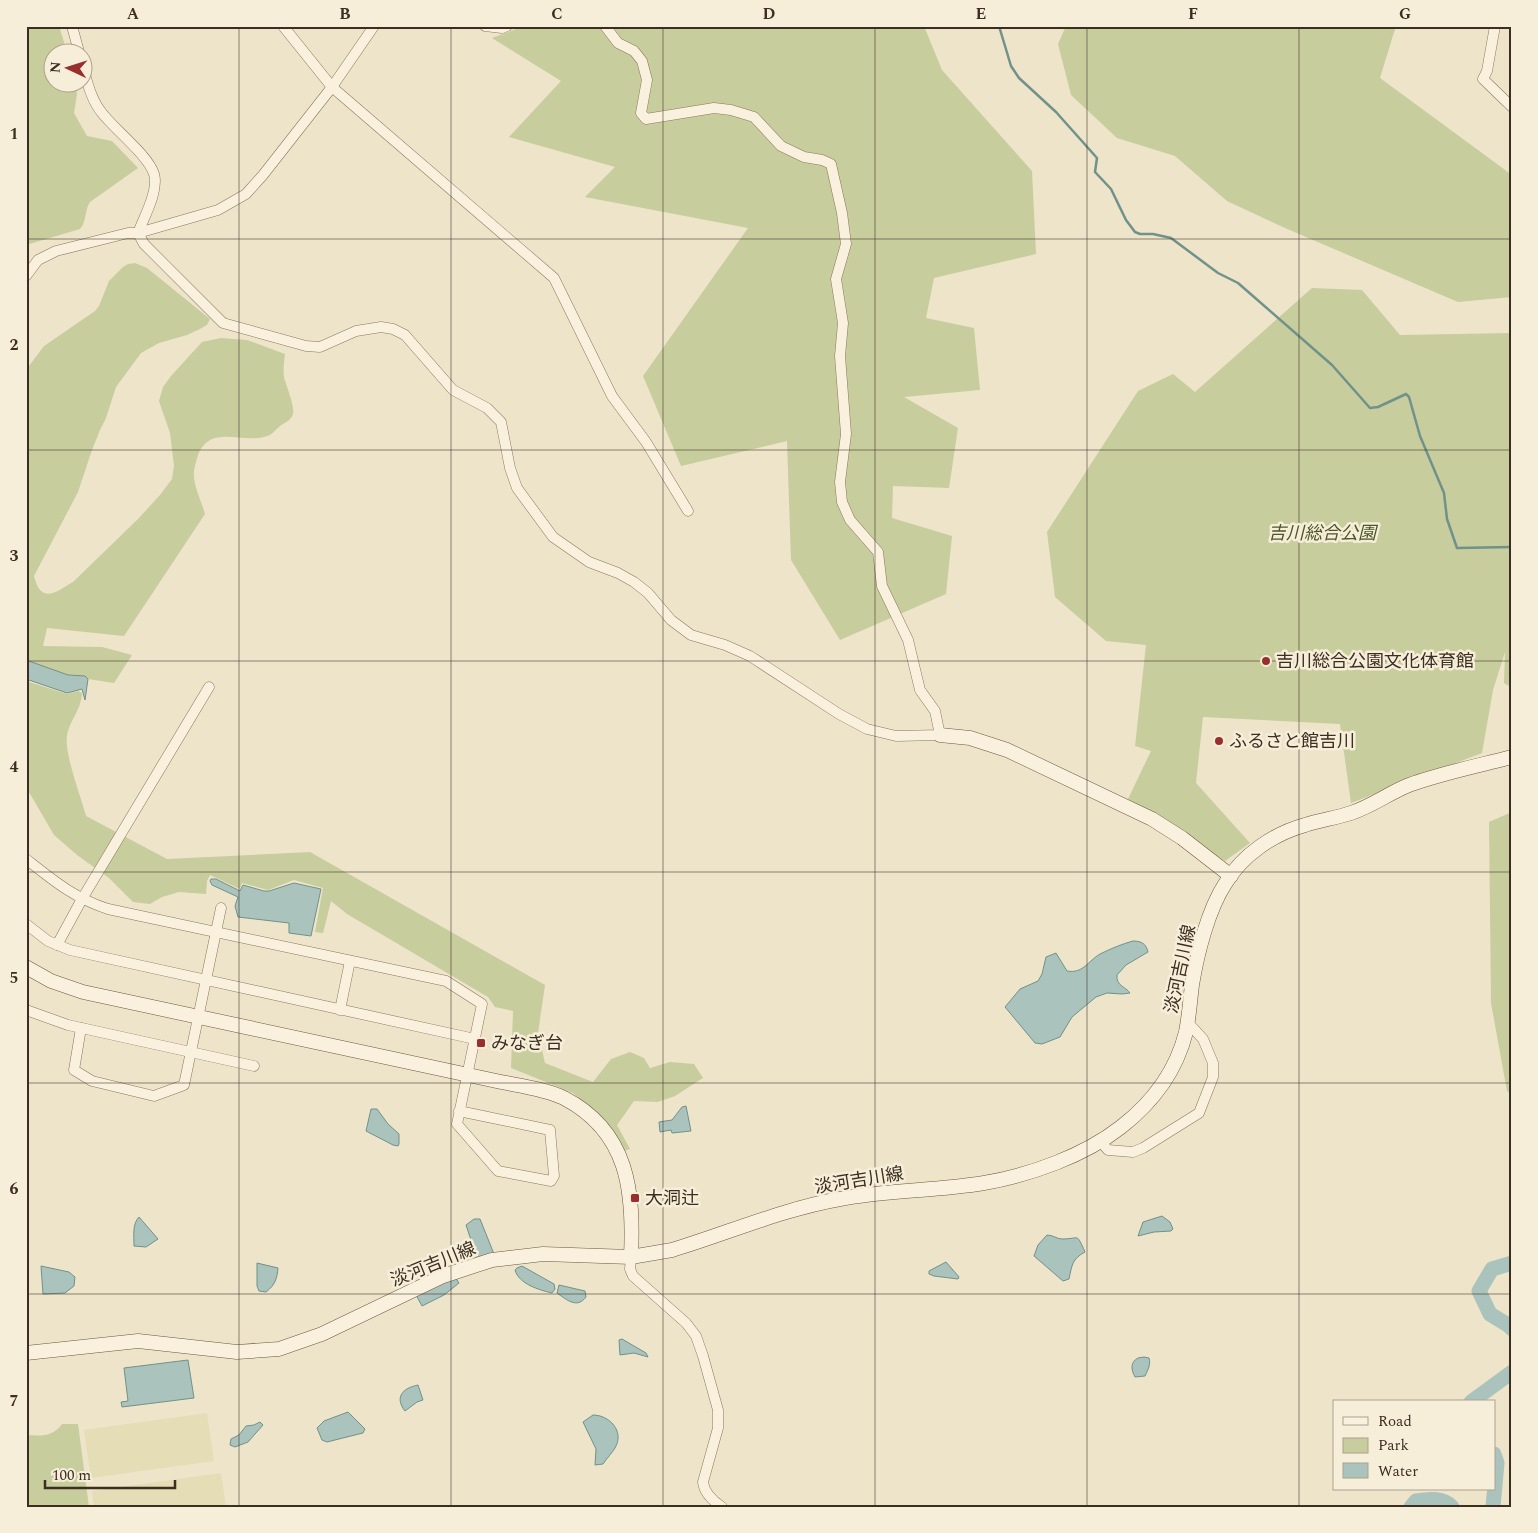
<svg xmlns="http://www.w3.org/2000/svg" width="1538" height="1533" font-family="Spectral,'Noto Sans JP',serif">
  <rect width="100%" height="100%" fill="#eee4c9"/>
  <g fill="#e4ddb6">
    <polygon points="207,1413 214,1461 91,1478 84,1430"/>
    <polygon points="221,1473 226,1507 94,1507 92,1491"/>
  </g>
  <g fill="#c7cd9d">
    <path d="M 26,26 L 59,26 L 67,52 L 52,52 L 52,82 L 75,83 L 77,94 L 74,113 L 87,136 L 112,141 L 138,168 L 90,202 C 84,211 87,221 80,229 L 26,245 Z"/>
    <polygon points="524,26 924,26 942,70 1032,171 1036,254 934,278 926,318 974,328 980,390 904,397 958,428 949,488 893,486 892,518 952,536 946,594 840,640 791,560 787,441 681,466 643,376 748,228 585,197 615,167 509,137 561,81 492,38"/>
    <polygon points="1066,26 1393,26 1395,29 1380,78 1512,175 1512,297 1458,302 1285,228 1227,201 1175,156 1117,138 1071,95 1058,44"/>
    <path d="M 135,263 L 147,268 L 210,319 L 207,325 L 200,329 L 187,335 L 159,343 L 141,353 L 116,387 L 106,418 L 100,430 L 92,450 L 78,492 L 34,576 C 41,605 56,592 73,582 L 138,519 L 160,495 L 172,479 L 174,466 L 170,433 L 159,401 L 163,387 L 171,376 L 202,342 L 221,338 L 247,340 L 285,354 C 284,362 283,369 284,377 C 286,386 295,406 293,414 C 291,421 283,423 279,427 C 275,430 272,435 267,436 C 242,445 211,423 198,455 C 196,462 193,470 194,477 C 195,490 202,502 205,514 L 124,636 L 47,628 L 43,646 L 102,647 L 132,655 L 114,683 L 88,679 L 85,676 L 68,675 L 26,660 L 26,370 L 44,346 L 95,311 L 99,306 L 109,281 L 123,267 L 128,264 Z"/>
    <polygon points="1312,288 1362,290 1400,335 1512,333 1512,688 1504,683 1505,652 1493,690 1482,753 1351,803 1340,724 1203,717 1196,783 1250,843 1225,861 1128,799 1151,751 1135,746 1146,645 1106,641 1055,597 1047,532 1138,391 1173,374 1195,392"/>
    <path d="M 26,681 L 67,694 L 78,691 L 82,693 C 81,711 69,721 67,736 C 64,753 81,797 86,816 L 167,859 L 310,852 L 545,985 L 538,1033 L 545,1063 L 593,1082 L 611,1059 L 630,1052 L 644,1058 L 650,1068 L 670,1062 L 694,1064 L 703,1078 L 675,1096 L 658,1102 L 634,1101 L 617,1125 L 630,1149 L 624,1151 L 606,1121 L 573,1093 L 511,1068 L 513,1011 L 495,1007 L 488,997 L 347,914 L 331,901 L 323,933 L 315,932 L 323,888 L 294,880 L 268,890 L 242,883 L 240,889 L 210,875 L 207,881 L 206,894 L 179,892 L 162,897 L 150,904 L 133,902 L 109,878 L 77,855 L 54,835 L 26,787 Z"/>
    <polygon points="1512,812 1512,1094 1507,1091 1491,1003 1489,822"/>
    <path d="M 62,1424 L 78,1424 L 89,1507 L 26,1507 L 26,1435 C 41,1436 53,1437 62,1424 Z"/>
  </g>
  <g fill="#aac3bc" stroke="#70928a">
    <polygon points="26,660 68,675 85,676 88,679 85,700 82,689 67,693 26,679"/>
    <polygon points="211,879 216,879 240,891 243,885 264,891 269,891 294,883 321,889 311,936 289,933 289,923 238,917 235,906 238,897 212,885 210,881"/>
    <path d="M 1133,941 C 1142,941 1146,944 1148,952 L 1126,965 L 1117,975 C 1116,986 1125,986 1130,993 L 1122,994 L 1107,993 L 1096,997 L 1072,1017 L 1060,1037 L 1042,1044 L 1035,1043 L 1005,1007 L 1020,989 L 1038,981 L 1042,974 L 1046,957 L 1056,953 L 1067,971 C 1083,974 1088,961 1100,954 C 1110,949 1122,944 1133,941 Z"/>
    <polygon points="686,1106 691,1131 672,1133 671,1130 660,1132 659,1122 672,1120 682,1107"/>
    <polygon points="371,1109 377,1109 388,1124 399,1134 399,1144 398,1146 393,1145 366,1131"/>
    <polygon points="1162,1216 1170,1222 1173,1229 1171,1231 1154,1232 1138,1236 1143,1222"/>
    <path d="M 139,1217 L 158,1239 L 146,1247 L 134,1246 C 134,1237 132,1224 139,1217 Z"/>
    <polygon points="474,1219 480,1219 494,1254 477,1258 466,1225"/>
    <path d="M 1047,1235 C 1053,1235 1057,1239 1062,1239 C 1080,1239 1076,1232 1085,1252 C 1072,1259 1072,1265 1069,1279 L 1063,1281 L 1034,1256 L 1038,1245 Z"/>
    <polygon points="946,1262 959,1277 958,1279 934,1276 929,1274 929,1271"/>
    <path d="M 257,1263 L 278,1268 C 277,1279 275,1285 266,1292 L 259,1291 L 257,1286 Z"/>
    <polygon points="41,1266 69,1272 75,1277 74,1286 65,1293 43,1294"/>
    <path d="M 522,1266 L 554,1284 L 555,1289 L 552,1293 C 539,1290 519,1284 515,1270 L 517,1268 Z"/>
    <polygon points="455,1277 459,1283 444,1295 422,1306 416,1295"/>
    <path d="M 559,1285 L 585,1291 L 586,1297 C 577,1309 567,1300 557,1293 Z"/>
    <polygon points="622,1339 646,1353 648,1357 634,1353 620,1355 619,1340"/>
    <path d="M 1144,1357 L 1149,1358 C 1151,1364 1148,1370 1145,1376 L 1135,1377 C 1131,1370 1130,1362 1138,1358 Z"/>
    <polygon points="188,1360 194,1398 122,1407 121,1402 128,1401 124,1368"/>
    <path d="M 418,1385 L 423,1400 L 417,1402 L 405,1411 C 394,1397 403,1388 418,1385 Z"/>
    <polygon points="348,1412 365,1429 363,1433 327,1442 322,1440 317,1428 324,1421"/>
    <path d="M 593,1415 C 609,1415 625,1431 615,1448 C 612,1453 607,1458 603,1464 L 595,1465 L 596,1449 L 583,1422 Z"/>
    <polygon points="260,1422 263,1425 248,1442 235,1447 230,1445 231,1439 239,1435 246,1426 254,1425"/>
  </g>
  <g fill="none" stroke-linecap="round" stroke-linejoin="round">
    <polyline stroke="#70928a" stroke-width="2.5" points="999,26 1011,66 1019,78 1056,112 1097,158 1095,172 1111,189 1126,220 1135,232 1140,234 1153,234 1171,238 1218,273 1238,283 1332,365 1370,408 1378,407 1406,394 1409,397 1420,436 1444,493 1447,519 1457,548 1512,547"/>
    <g stroke="#aac3bc" stroke-width="15">
      <polyline points="1512,1263 1492,1269 1479,1291 1490,1314 1508,1325 1512,1329"/>
      <polyline points="1471,1402 1512,1372"/>
      <path d="M 1411,1507 L 1416,1501 C 1427,1499 1443,1497 1452,1507"/>
      <polyline points="1493,1507 1497,1463 1494,1454"/>
    </g>
    <defs>
      <g id="street">
        <polyline points="72,26 79,52"/>
        <polyline points="283,26 332,87 554,278 612,396 646,442 688,511"/>
        <polyline points="485,26 502,28 507,26"/>
        <polyline points="1495,26 1487,71 1483,79 1512,107"/>
        <path d="M 82,64 C 87,81 91,100 102,113 C 115,130 148,155 154,174 C 159,191 144,217 138,233 L 144,244 L 223,323 L 306,346 L 320,347 L 356,331 L 381,327 L 393,329 L 405,335 L 453,390 L 487,408 L 501,422 L 510,468 L 517,488 L 553,537 L 589,562 L 618,573 L 634,582 L 648,593 L 671,620 L 691,635 L 725,645 L 750,656 L 839,714 L 867,729 L 896,736 L 940,735 L 935,711 L 920,690 L 908,640 L 882,586 L 878,552 L 850,520 L 842,502 L 840,482 L 846,434 L 840,356 L 843,323 L 836,279 L 846,244 L 842,213 L 831,164 L 822,160 L 804,157 L 781,146 L 754,117 L 731,110 L 714,108 L 646,119 L 641,113 L 647,80 L 642,61 L 634,51 L 618,43 L 605,26"/>
        <polyline points="26,276 38,260 56,251 128,233 138,233 218,210 246,194 263,175 332,87 374,26"/>
        <path d="M 26,859 C 54,881 74,898 108,909 L 446,981 L 482,1004 C 474,1044 465,1084 457,1124 L 498,1171 L 551,1181 L 554,1176 L 550,1130 L 459,1111"/>
        <polyline points="26,924 48,941 70,950 475,1039"/>
        <polyline points="57,945 82,899 209,687"/>
        <polyline points="26,1010 68,1025 254,1066"/>
        <polyline points="340,1010 350,961"/>
        <polyline points="81,1028 74,1070 92,1081 154,1096 184,1085 221,908"/>
        <polyline points="1100,1141 1108,1150 1133,1152 1143,1148 1199,1113 1213,1077 1213,1063 1203,1039 1191,1026 1187,1024"/>
        <path d="M 631,1257 L 630,1269 L 633,1276 L 686,1323 L 696,1336 L 703,1356 L 718,1410 L 718,1428 L 703,1482 C 704,1493 713,1501 722,1507"/>
      </g>
      <g id="secondary">
        <polyline points="940,735 970,738 1007,750 1152,819 1182,838 1231,876"/>
        <path d="M 26,967 L 51,981 L 83,992 L 501,1082 C 521,1086 545,1089 564,1098 C 629,1132 634,1192 631,1257"/>
        <path d="M 26,1353 L 138,1341 L 237,1352 L 279,1349 L 322,1334 L 443,1276 L 492,1260 L 543,1254 L 631,1257 L 672,1250 C 728,1233 783,1209 840,1199 C 888,1190 936,1191 984,1183 C 1030,1175 1084,1156 1121,1127 C 1152,1103 1176,1072 1186,1032 C 1189,1017 1190,1001 1192,985 C 1197,954 1208,910 1225,884 C 1242,855 1273,834 1305,825 C 1320,820 1336,818 1351,813 C 1372,806 1389,793 1409,785 C 1442,773 1477,766 1512,757"/>
      </g>
    </defs>
    <use href="#street" stroke="#8b765e" stroke-width="11"/>
    <use href="#secondary" stroke="#6d5741" stroke-width="15"/>
    <use href="#street" stroke="#f9f1dd" stroke-width="10"/>
    <use href="#secondary" stroke="#f9f1dd" stroke-width="14"/>
  </g>
  <path fill="none" stroke="#3c2e21" stroke-width="1" stroke-opacity="0.55" d="M 239,26 L 239,1507M 451,26 L 451,1507M 663,26 L 663,1507M 875,26 L 875,1507M 1087,26 L 1087,1507M 1299,26 L 1299,1507M 26,239 L 1512,239M 26,450 L 1512,450M 26,661 L 1512,661M 26,872 L 1512,872M 26,1083 L 1512,1083M 26,1294 L 1512,1294"/>
  <g fill="#992e2e" stroke="#f6eed9" stroke-width="2">
    <circle cx="1266" cy="661" r="5"/>
    <circle cx="1219" cy="741" r="5"/>
    <rect x="476" y="1038" width="10" height="10" rx="2.5"/>
    <rect x="630" y="1193" width="10" height="10" rx="2.5"/>
  </g>
  <g text-anchor="middle" stroke-width="5" stroke-linejoin="round" paint-order="stroke">
    <g font-size="18" font-style="italic" fill="#4b5828" stroke="#f6eed9">
      <text x="1322" y="539">吉川総合公園</text>
    </g>
    <g font-size="18" fill="#3c2e21" stroke="#f6eed9" text-anchor="start">
      <text x="1276" y="667">吉川総合公園文化体育館</text>
      <text x="1229" y="747">ふるさと館吉川</text>
      <text x="491" y="1049">みなぎ台</text>
      <text x="645" y="1204">大洞辻</text>
    </g>
    <g font-size="18" fill="#3c2e21" stroke="#f6eed9">
      <text transform="translate(1180 969) rotate(-78)" y="6">淡河吉川線</text>
      <text transform="translate(859 1180) rotate(-9)" y="6">淡河吉川線</text>
      <text transform="translate(433 1264) rotate(-22)" y="6">淡河吉川線</text>
    </g>
  </g>
  <rect width="1538" height="1533" fill="none" stroke="#f6eed9" stroke-width="55"/>
  <rect x="1333" y="1400" width="162" height="90" fill="#f6eed9" stroke="#aca18f"/>
  <rect x="1343" y="1417" width="25" height="8" fill="#f9f1dd" stroke="#aca18f"/>
  <text x="1378" y="1426" font-size="15" fill="#3c2e21">Road</text>
  <rect x="1343" y="1438" width="25" height="15" fill="#c7cd9d" stroke="#aca18f"/>
  <text x="1378" y="1450" font-size="15" fill="#3c2e21">Park</text>
  <rect x="1343" y="1463" width="25" height="15" fill="#aac3bc" stroke="#aca18f"/>
  <text x="1378" y="1476" font-size="15" fill="#3c2e21">Water</text>
  <g transform="translate(68 68) rotate(274)"><circle r="24" fill="#f6eed9" stroke="#aca18f"/>
  <path d="M0-4L9 19L0 12L-9 19Z" fill="#992e2e"/>
  <text y="-8" font-size="14" font-weight="bold" text-anchor="middle" fill="#3c2e21">N</text>
  </g>
  <path d="M45 1480v8h130v-8" fill="none" stroke="#3c2e21" stroke-width="2.5"/>
  <text x="52" y="1480" font-size="15" fill="#3c2e21" stroke="#f6eed9" stroke-width="4" paint-order="stroke">100 m</text>
  <rect x="28" y="28" width="1482" height="1478" fill="none" stroke="#3c2e21" stroke-width="2"/>
  <g font-size="16" text-anchor="middle" font-weight="bold" fill="#3c2e21">
    <text x="133" y="19">A</text>
    <text x="345" y="19">B</text>
    <text x="557" y="19">C</text>
    <text x="769" y="19">D</text>
    <text x="981" y="19">E</text>
    <text x="1193" y="19">F</text>
    <text x="1405" y="19">G</text>
    <text x="14" y="139">1</text>
    <text x="14" y="350">2</text>
    <text x="14" y="561">3</text>
    <text x="14" y="772">4</text>
    <text x="14" y="983">5</text>
    <text x="14" y="1194">6</text>
    <text x="14" y="1406">7</text>
  </g>
</svg>
